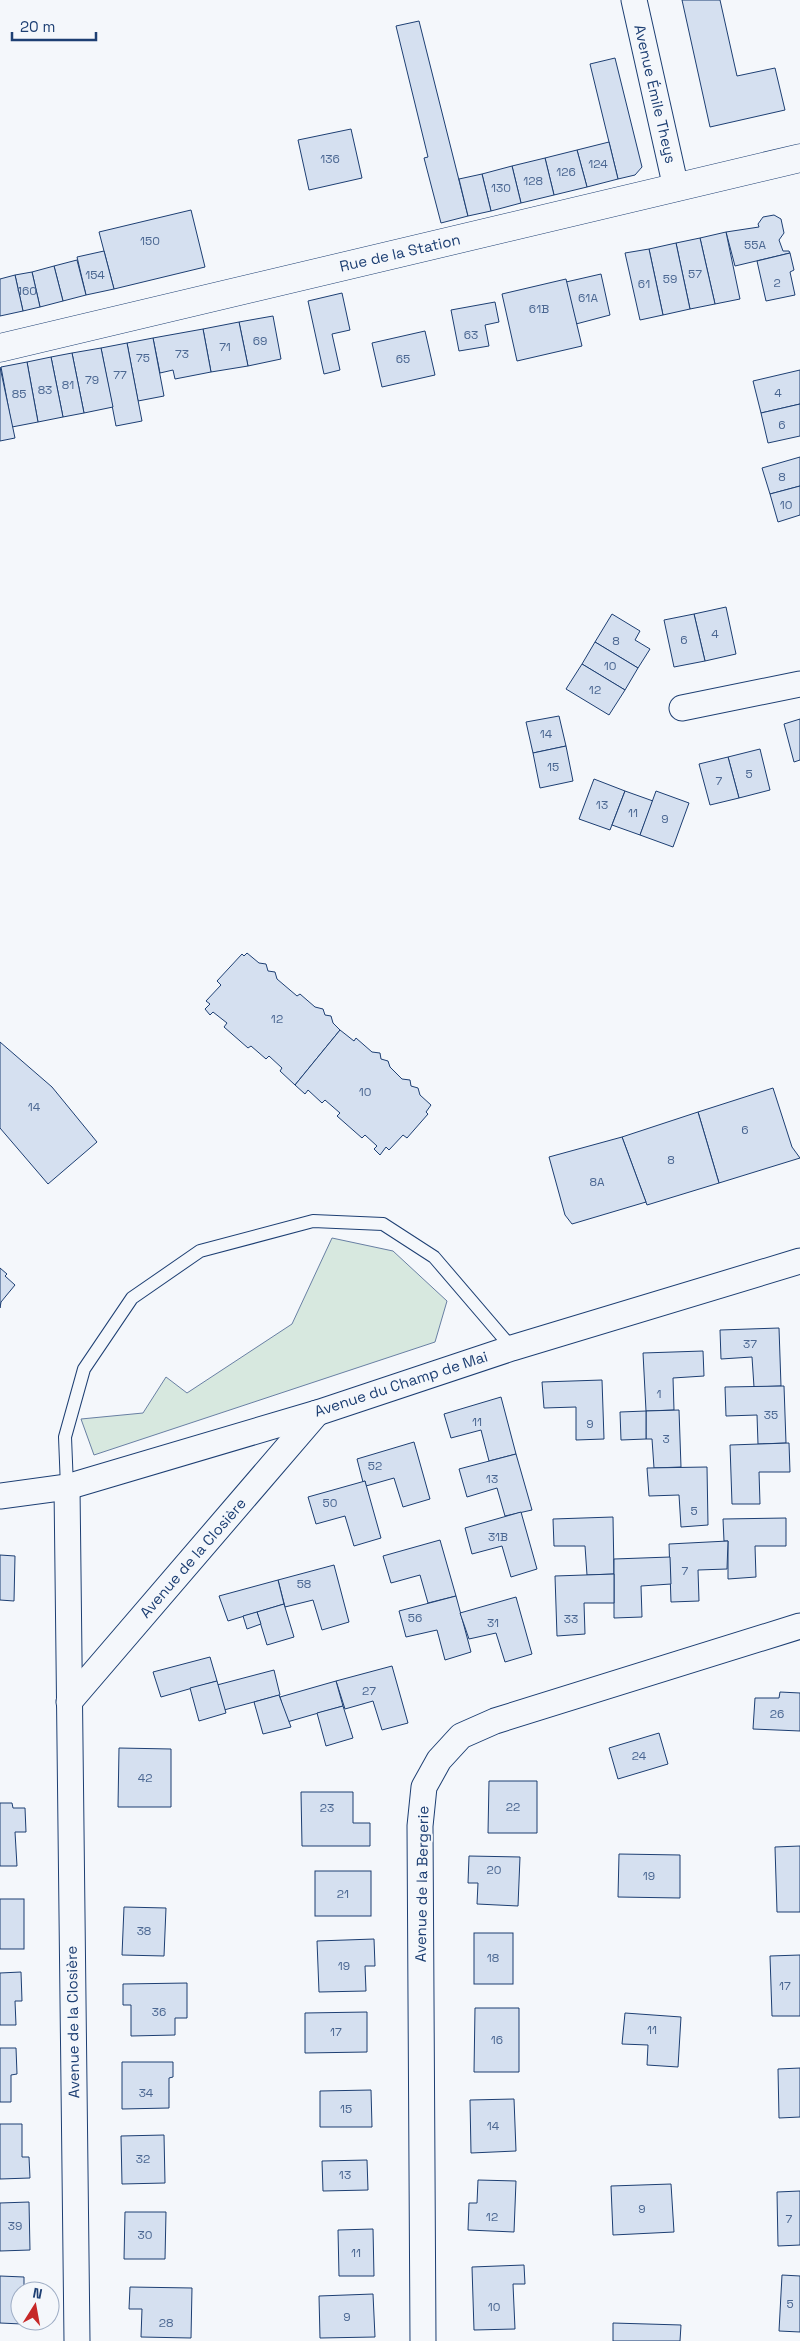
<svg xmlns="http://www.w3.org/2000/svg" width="800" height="2341" font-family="'Space Grotesk',sans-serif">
  <rect width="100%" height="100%" fill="#f4f7fb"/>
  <polygon fill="#d7e8df" stroke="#687fa3" points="332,1238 393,1251 447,1301 435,1342 94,1455 81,1419 143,1413 166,1377 187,1393 292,1324"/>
  <g fill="#d5e0f0" stroke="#1d3f73">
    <polygon points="682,0 720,0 737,76 775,68 785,110 710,127"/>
    <polygon points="419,21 468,216 441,223 424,158 428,157 396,26"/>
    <polygon points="615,58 642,167 635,175 618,179 590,64"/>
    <polygon points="351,129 362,178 309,190 298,140"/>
    <polygon points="609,142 618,179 587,187 577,150"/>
    <polygon points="577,150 587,187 554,195 545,158"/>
    <polygon points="545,158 554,195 521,203 512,166"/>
    <polygon points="512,166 521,203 491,211 482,174"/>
    <polygon points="482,174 491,211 468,216 459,179"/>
    <polygon points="191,210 205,267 114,289 99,232"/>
    <polygon points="774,215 781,219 784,233 779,240 783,251 789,251 790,253 735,266 726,232 759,227 758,224 763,217"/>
    <polygon points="726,232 740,299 715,304 700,238"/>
    <polygon points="700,238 715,304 690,309 676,243"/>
    <polygon points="676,243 690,309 663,315 649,249"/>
    <polygon points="649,249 663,315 640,320 625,253"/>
    <polygon points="104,251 114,289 86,295 77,257"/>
    <polygon points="790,253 794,270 790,272 795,295 766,301 757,261"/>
    <polygon points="77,260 86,295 63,301 54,266"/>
    <polygon points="54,266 63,301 40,307 32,272"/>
    <polygon points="32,272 40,307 23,311 15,275"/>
    <polygon points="601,274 610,315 576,324 566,282"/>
    <polygon points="15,275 23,311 0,316 0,279"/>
    <polygon points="566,279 582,346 517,361 502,294"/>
    <polygon points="342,293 350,330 332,334 340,370 324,374 308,301"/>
    <polygon points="495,302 499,322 485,325 489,346 459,351 451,310"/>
    <polygon points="273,316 281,359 248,366 239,322"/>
    <polygon points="239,322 248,366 211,372 203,329"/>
    <polygon points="203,329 211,372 175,379 173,370 160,373 153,338"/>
    <polygon points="425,331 435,375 382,387 372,343"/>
    <polygon points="153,338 164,396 138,401 127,343"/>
    <polygon points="127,343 142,421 116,426 101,348"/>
    <polygon points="101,348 113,407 84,413 72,353"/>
    <polygon points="72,353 84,413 63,417 51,357"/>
    <polygon points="51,357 63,417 38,422 27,362"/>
    <polygon points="27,362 38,422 12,427 1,367"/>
    <polygon points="0,367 15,438 0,441"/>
    <polygon points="800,370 800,404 761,413 753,381"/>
    <polygon points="800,404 800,436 768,443 761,413"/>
    <polygon points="800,457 800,486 770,494 762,468"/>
    <polygon points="800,486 800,515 778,522 770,494"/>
    <polygon points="726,607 736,654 705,661 694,614"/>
    <polygon points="612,614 640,631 635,640 650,649 638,668 595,642"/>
    <polygon points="694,614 705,661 674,667 664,620"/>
    <polygon points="595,642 638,668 625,690 582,664"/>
    <polygon points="582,664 625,690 609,715 566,689"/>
    <polygon points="559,716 566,746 533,753 526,722"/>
    <polygon points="800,719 800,760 794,762 784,724"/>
    <polygon points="566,746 573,781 540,788 533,753"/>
    <polygon points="760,749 770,790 739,798 728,757"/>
    <polygon points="728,757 739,798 710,805 699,764"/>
    <polygon points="594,779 625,791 610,830 579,819"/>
    <polygon points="625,791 653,801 640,835 612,825"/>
    <polygon points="656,791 689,803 673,847 640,835"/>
    <polygon points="247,953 259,963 266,964 268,971 275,972 277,979 297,996 300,994 315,1007 323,1009 325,1015 331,1016 333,1023 340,1030 295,1085 280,1071 282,1068 269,1056 266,1059 251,1046 248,1048 224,1027 227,1023 213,1012 210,1015 205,1009 210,1004 206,1001 221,985 217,981 242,954 244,956"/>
    <polygon points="340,1030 354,1041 356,1038 372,1052 380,1053 381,1059 388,1061 390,1067 402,1079 410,1080 411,1086 418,1088 420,1095 431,1105 426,1112 428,1114 407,1138 403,1135 389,1150 386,1147 380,1155 374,1149 377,1146 365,1135 362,1138 337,1116 340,1113 325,1100 322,1103 308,1090 305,1094 295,1085"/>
    <polygon points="0,1042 52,1087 97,1142 48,1184 0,1128"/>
    <polygon points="773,1088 792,1147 800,1158 719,1183 698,1112"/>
    <polygon points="698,1112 719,1183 647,1205 622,1137"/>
    <polygon points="622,1137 646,1202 572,1224 565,1215 549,1157"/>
    <polygon points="0,1268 7,1274 5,1276 15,1285 1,1302 0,1308"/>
    <polygon points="779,1328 781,1386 754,1387 752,1357 721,1359 720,1330"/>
    <polygon points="703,1351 704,1376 673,1378 674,1410 646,1411 643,1353"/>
    <polygon points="602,1380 604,1439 576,1440 576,1407 544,1408 542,1382"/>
    <polygon points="784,1386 786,1443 758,1444 757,1415 726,1416 725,1387"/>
    <polygon points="501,1397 516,1454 489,1461 481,1430 451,1438 444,1414"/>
    <polygon points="679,1410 681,1467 654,1468 652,1439 646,1439 646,1411"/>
    <polygon points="646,1411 646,1439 621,1440 620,1412"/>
    <polygon points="414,1442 430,1499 403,1507 394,1478 366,1486 365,1481 363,1482 357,1459"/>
    <polygon points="789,1443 790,1472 759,1472 760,1504 732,1504 730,1445"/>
    <polygon points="516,1454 532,1510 505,1516 497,1488 467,1497 459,1469"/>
    <polygon points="707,1467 708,1525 681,1527 679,1495 649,1496 647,1468"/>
    <polygon points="365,1481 381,1538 354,1546 345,1516 316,1524 308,1497"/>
    <polygon points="521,1512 537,1569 511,1577 502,1546 472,1554 465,1528"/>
    <polygon points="613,1517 614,1574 587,1575 585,1546 554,1546 553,1519"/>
    <polygon points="786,1518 786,1546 755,1546 756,1577 728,1579 728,1541 724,1541 723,1519"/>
    <polygon points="440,1540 456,1596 428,1603 420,1575 391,1583 383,1556"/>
    <polygon points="728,1541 727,1569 698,1570 699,1601 671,1602 669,1544"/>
    <polygon points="0,1555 15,1556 14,1601 0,1600"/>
    <polygon points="670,1557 671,1584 641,1586 642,1617 614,1618 614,1559"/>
    <polygon points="334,1565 349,1622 322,1630 313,1600 285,1607 278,1580"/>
    <polygon points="614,1574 614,1603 584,1603 585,1634 557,1636 555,1576"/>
    <polygon points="278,1580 284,1604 228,1621 219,1596"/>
    <polygon points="456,1596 471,1652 445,1660 437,1630 406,1637 399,1611"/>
    <polygon points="516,1597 532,1654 505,1662 496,1633 469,1639 460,1613"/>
    <polygon points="284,1604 294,1637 267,1645 257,1612"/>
    <polygon points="257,1612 261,1624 247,1629 243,1616"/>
    <polygon points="210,1657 217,1681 161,1697 153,1672"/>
    <polygon points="392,1666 408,1723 382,1730 373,1701 345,1709 336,1681"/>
    <polygon points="274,1670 280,1695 224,1710 217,1685"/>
    <polygon points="217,1681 226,1713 199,1721 190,1688"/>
    <polygon points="336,1681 343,1706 287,1722 280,1697"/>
    <polygon points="780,1692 800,1693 800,1731 753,1729 755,1698 779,1698"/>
    <polygon points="279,1695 291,1727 263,1734 254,1702"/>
    <polygon points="343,1706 353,1738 326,1746 317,1713"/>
    <polygon points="659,1733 668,1764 618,1779 609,1748"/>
    <polygon points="119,1748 171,1749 171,1807 118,1807"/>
    <polygon points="489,1781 537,1781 537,1833 488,1833"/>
    <polygon points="301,1792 353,1792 353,1823 370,1823 370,1846 302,1846"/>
    <polygon points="0,1803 12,1803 13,1808 25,1808 26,1832 15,1832 17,1866 0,1866"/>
    <polygon points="800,1846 800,1912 777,1912 775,1847"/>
    <polygon points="619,1854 680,1855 680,1898 618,1897"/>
    <polygon points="469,1856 520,1857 518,1906 477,1904 478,1883 468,1883"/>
    <rect x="315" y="1871" width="56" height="45"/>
    <rect x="0" y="1899" width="24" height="50"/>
    <polygon points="124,1907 166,1908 164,1956 122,1955"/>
    <rect x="474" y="1933" width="39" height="51"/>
    <polygon points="374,1939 375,1966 365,1966 366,1991 319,1992 317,1941"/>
    <polygon points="800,1955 800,2016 772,2016 770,1956"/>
    <polygon points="21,1972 22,2001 15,2001 16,2025 0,2025 0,1973"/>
    <polygon points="187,1983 187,2018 175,2018 175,2035 131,2036 131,2005 123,2005 123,1984"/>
    <polygon points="475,2008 519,2008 519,2072 474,2072"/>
    <polygon points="367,2012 367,2052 305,2053 305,2013"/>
    <polygon points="625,2013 681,2017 678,2067 647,2065 648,2045 622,2044"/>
    <polygon points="0,2048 16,2048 17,2074 11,2075 11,2102 0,2102"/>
    <polygon points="122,2062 173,2062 173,2077 169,2078 169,2108 122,2109"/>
    <polygon points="800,2068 800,2117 779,2118 778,2069"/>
    <polygon points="371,2090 372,2127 320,2127 320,2091"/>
    <polygon points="514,2099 516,2151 471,2153 470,2100"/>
    <polygon points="0,2124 22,2124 22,2157 29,2157 30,2178 0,2179"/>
    <polygon points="164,2135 165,2183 122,2184 121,2136"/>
    <polygon points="367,2160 368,2190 323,2191 322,2161"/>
    <polygon points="478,2180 516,2181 514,2232 468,2230 469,2203 477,2203"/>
    <polygon points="671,2184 674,2232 613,2235 611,2186"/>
    <polygon points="800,2191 800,2245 778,2246 777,2192"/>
    <polygon points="29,2202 30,2250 0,2251 0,2203"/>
    <polygon points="125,2212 166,2212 165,2259 124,2259"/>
    <polygon points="373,2229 374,2276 339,2276 338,2230"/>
    <polygon points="524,2265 525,2284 513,2284 515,2329 474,2330 472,2267"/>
    <polygon points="782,2275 800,2276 800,2332 779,2331"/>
    <polygon points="0,2276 24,2277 24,2291 20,2291 20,2321 22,2321 22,2324 0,2323"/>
    <polygon points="130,2287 192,2288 191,2338 141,2337 142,2309 129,2309"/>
    <polygon points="373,2294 375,2337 320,2338 319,2296"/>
    <polygon points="613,2323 681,2325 680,2341 613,2341"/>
  </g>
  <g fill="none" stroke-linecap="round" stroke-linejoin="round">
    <defs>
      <polyline id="lane" points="67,1487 65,1437 84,1369 132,1298 200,1251 313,1221 383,1224 434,1257 512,1348"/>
      <g id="street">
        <polyline points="634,0 676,188"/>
        <polyline points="682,708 800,684"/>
        <polyline points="67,1487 77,2341"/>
        <polyline points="0,1496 67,1487 317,1413 512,1348 800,1261"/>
        <polyline points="69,1702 317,1413"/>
        <polyline points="423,2341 420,1826 424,1787 439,1760 461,1736 495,1721 800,1626"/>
      </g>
      <polyline id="secondary" points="0,348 800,158"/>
    </defs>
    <use href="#lane" stroke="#1d3f73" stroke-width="14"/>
    <use href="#street" stroke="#1d3f73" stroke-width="27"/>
    <use href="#secondary" stroke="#1d3f73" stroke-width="29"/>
    <use href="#lane" stroke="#f4f7fb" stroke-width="12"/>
    <use href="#street" stroke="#f4f7fb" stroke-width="25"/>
    <use href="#secondary" stroke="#f4f7fb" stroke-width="28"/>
  </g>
  <g text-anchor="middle" stroke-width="4" stroke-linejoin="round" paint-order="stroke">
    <g font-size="12" fill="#4b6792">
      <text x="330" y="163">136</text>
      <text x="598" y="168">124</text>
      <text x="566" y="176">126</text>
      <text x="533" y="185">128</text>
      <text x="501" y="192">130</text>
      <text x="150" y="245">150</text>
      <text x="755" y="249">55A</text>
      <text x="695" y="278">57</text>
      <text x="95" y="279">154</text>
      <text x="670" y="283">59</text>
      <text x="777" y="287">2</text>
      <text x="644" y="288">61</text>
      <text x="27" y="295">160</text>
      <text x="588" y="302">61A</text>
      <text x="539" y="313">61B</text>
      <text x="471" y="339">63</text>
      <text x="260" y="345">69</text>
      <text x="225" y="351">71</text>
      <text x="182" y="358">73</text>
      <text x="143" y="362">75</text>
      <text x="403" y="363">65</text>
      <text x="120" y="379">77</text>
      <text x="92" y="384">79</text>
      <text x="68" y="389">81</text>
      <text x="45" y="394">83</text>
      <text x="778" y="397">4</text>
      <text x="19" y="398">85</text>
      <text x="782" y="429">6</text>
      <text x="782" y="481">8</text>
      <text x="786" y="509">10</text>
      <text x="715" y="638">4</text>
      <text x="684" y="644">6</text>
      <text x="616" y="645">8</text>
      <text x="610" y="670">10</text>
      <text x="595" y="694">12</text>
      <text x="546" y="738">14</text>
      <text x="553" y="771">15</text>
      <text x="749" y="778">5</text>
      <text x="719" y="785">7</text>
      <text x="602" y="809">13</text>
      <text x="633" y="817">11</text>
      <text x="665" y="823">9</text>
      <text x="277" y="1023">12</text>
      <text x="365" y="1096">10</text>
      <text x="34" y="1111">14</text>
      <text x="745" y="1134">6</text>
      <text x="671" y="1164">8</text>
      <text x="597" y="1186">8A</text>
      <text x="750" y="1348">37</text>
      <text x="659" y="1398">1</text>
      <text x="771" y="1419">35</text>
      <text x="477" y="1426">11</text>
      <text x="590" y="1428">9</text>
      <text x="666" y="1443">3</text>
      <text x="375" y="1470">52</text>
      <text x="492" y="1483">13</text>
      <text x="330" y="1507">50</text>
      <text x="694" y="1515">5</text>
      <text x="498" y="1541">31B</text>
      <text x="685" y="1575">7</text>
      <text x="304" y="1588">58</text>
      <text x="415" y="1622">56</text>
      <text x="571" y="1623">33</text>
      <text x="493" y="1627">31</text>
      <text x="369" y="1695">27</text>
      <text x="777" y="1718">26</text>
      <text x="639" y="1760">24</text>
      <text x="145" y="1782">42</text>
      <text x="513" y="1811">22</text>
      <text x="327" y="1812">23</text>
      <text x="494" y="1874">20</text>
      <text x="649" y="1880">19</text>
      <text x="343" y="1898">21</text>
      <text x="144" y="1935">38</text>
      <text x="493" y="1962">18</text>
      <text x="344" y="1970">19</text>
      <text x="785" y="1990">17</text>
      <text x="159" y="2016">36</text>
      <text x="652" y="2034">11</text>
      <text x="336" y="2036">17</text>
      <text x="497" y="2044">16</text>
      <text x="146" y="2097">34</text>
      <text x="346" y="2113">15</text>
      <text x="493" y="2130">14</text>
      <text x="143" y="2163">32</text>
      <text x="345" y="2179">13</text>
      <text x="642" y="2213">9</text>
      <text x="492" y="2221">12</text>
      <text x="789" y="2223">7</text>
      <text x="15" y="2230">39</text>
      <text x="145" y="2239">30</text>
      <text x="356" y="2257">11</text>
      <text x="790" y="2308">5</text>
      <text x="494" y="2311">10</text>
      <text x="347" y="2321">9</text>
      <text x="166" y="2327">28</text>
    </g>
    <g font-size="15" fill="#1d3f73" stroke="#f4f7fb">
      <text transform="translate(655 94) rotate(77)" y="5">Avenue Émile Theys</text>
      <text transform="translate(400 253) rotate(-13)" y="5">Rue de la Station</text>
      <text transform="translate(401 1384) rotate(-18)" y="5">Avenue du Champ de Mai</text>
      <text transform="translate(193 1558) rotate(-49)" y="5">Avenue de la Closière</text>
      <text transform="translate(422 1884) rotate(-89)" y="5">Avenue de la Bergerie</text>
      <text transform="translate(73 2022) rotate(-91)" y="5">Avenue de la Closière</text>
    </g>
  </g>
  <g transform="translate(35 2306) rotate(11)"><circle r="24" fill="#f4f7fb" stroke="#9eadc5"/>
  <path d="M0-4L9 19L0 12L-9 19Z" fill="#c62828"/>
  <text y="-8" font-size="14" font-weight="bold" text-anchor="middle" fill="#1d3f73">N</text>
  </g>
  <path d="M12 32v8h84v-8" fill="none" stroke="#1d3f73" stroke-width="2.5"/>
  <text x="20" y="32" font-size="15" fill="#1d3f73" stroke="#f4f7fb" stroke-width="4" paint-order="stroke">20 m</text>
</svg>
